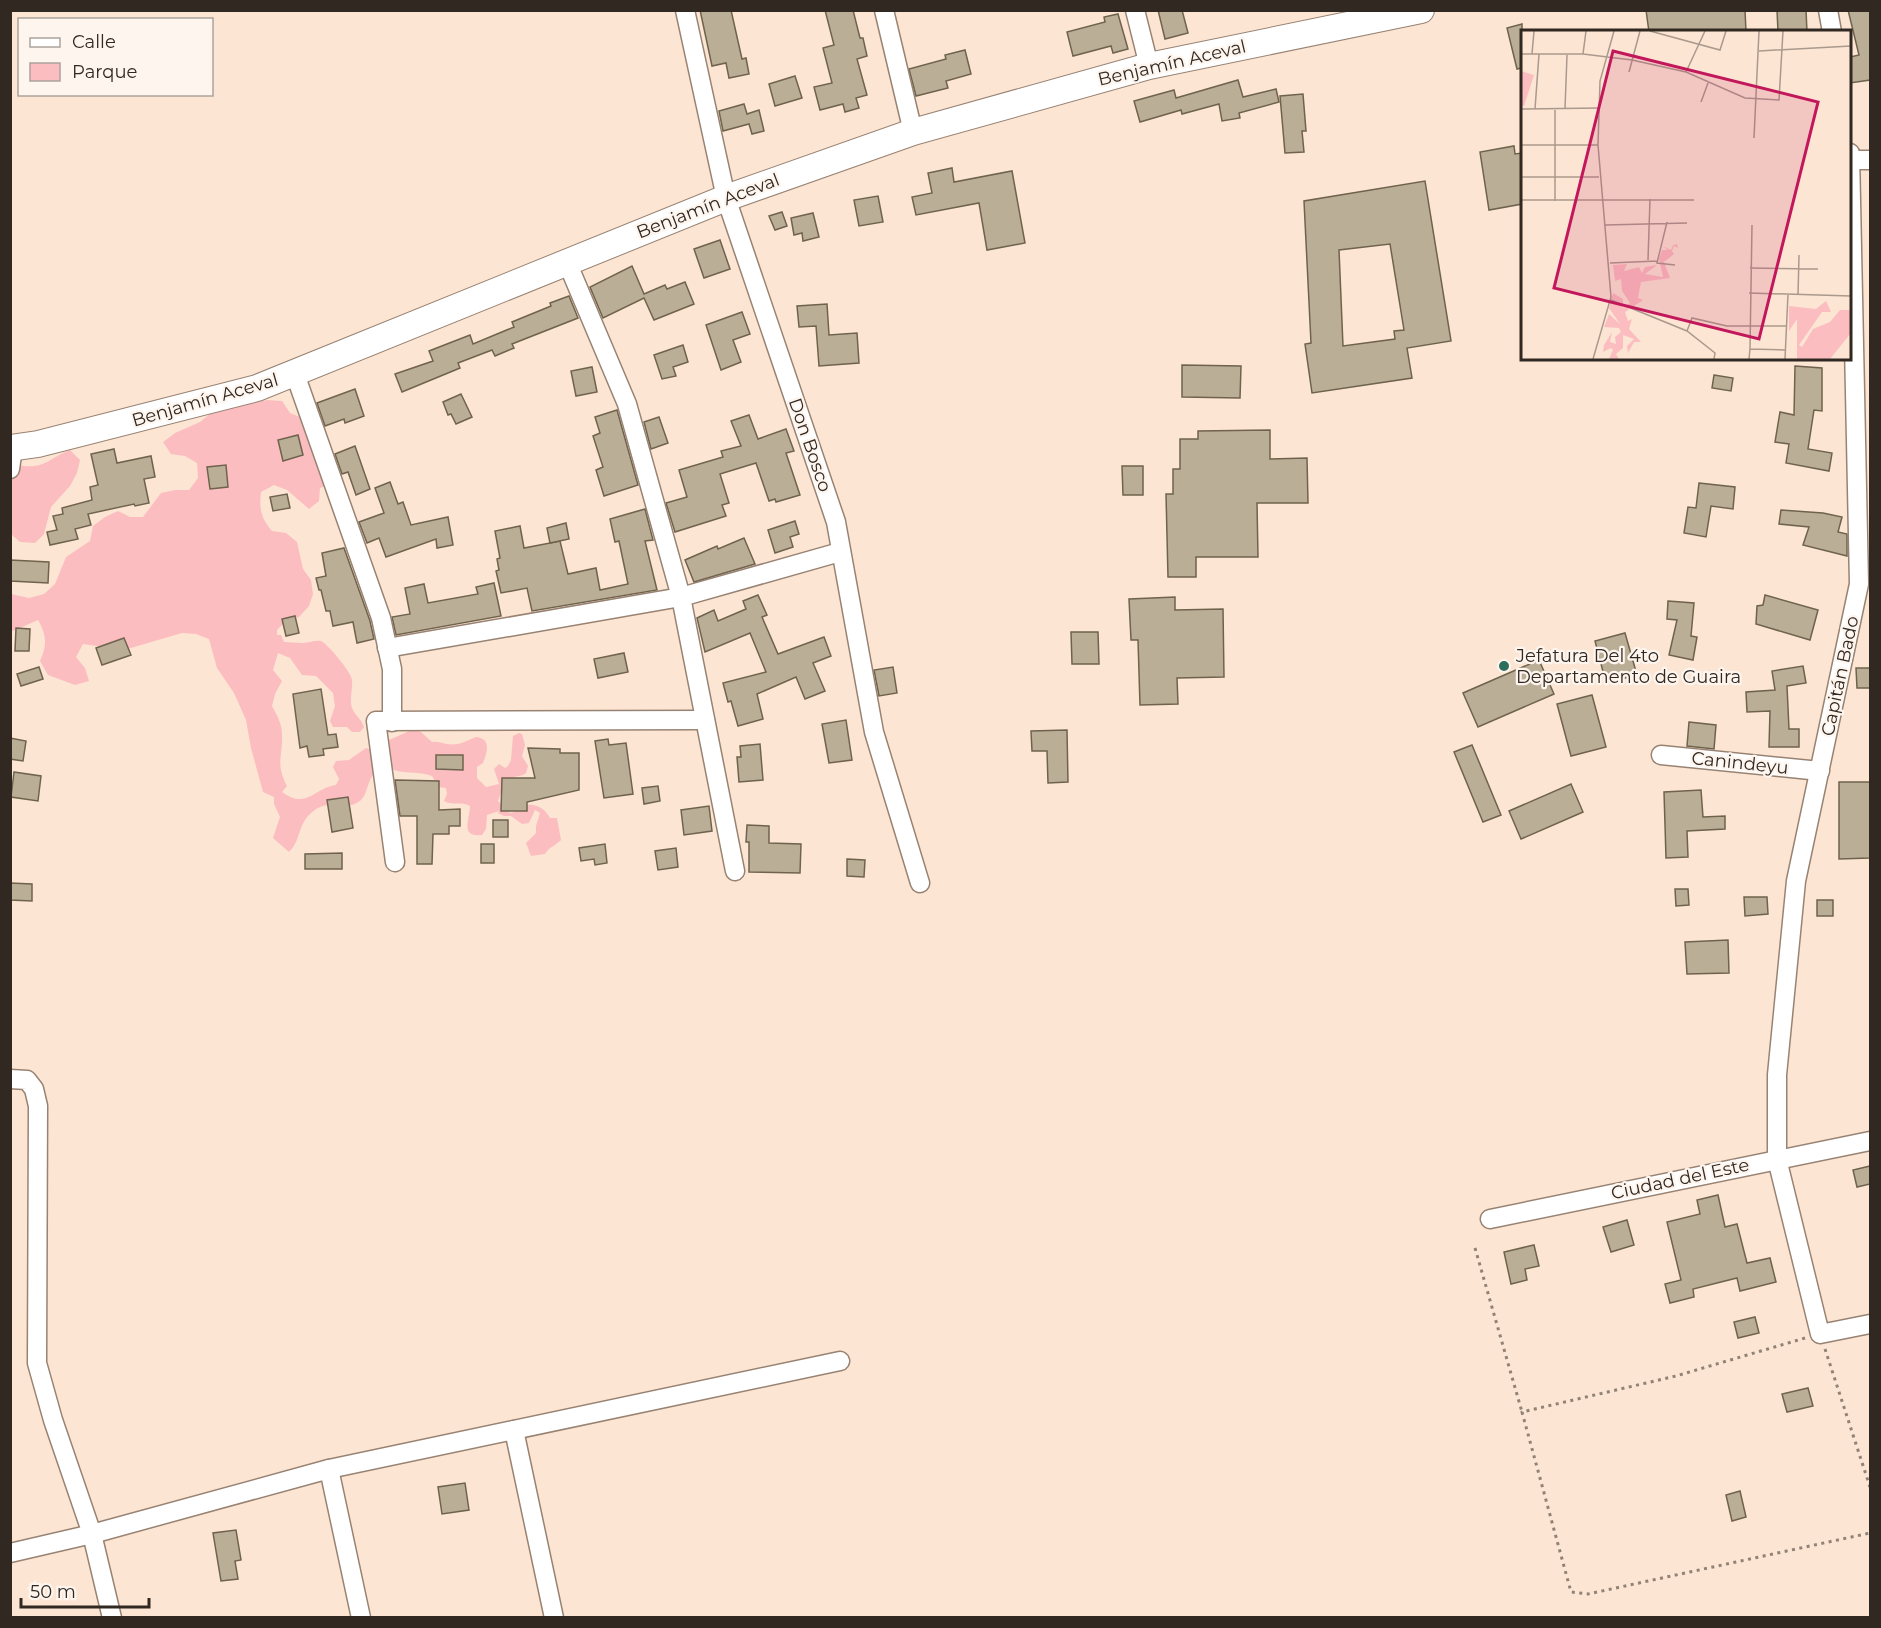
<svg xmlns="http://www.w3.org/2000/svg" width="1881" height="1628" font-family="Montserrat,sans-serif">
  <rect width="100%" height="100%" fill="#fce5d3"/>
  <g fill="#fcbdc0">
    <path d="M 267,400 L 282,401 L 290,413 L 305,419 L 333,483 L 320,488 L 319,501 L 309,509 L 287,490 L 274,485 L 261,492 C 259,509 261,518 272,531 L 286,533 L 297,542 L 303,569 L 311,580 L 313,594 L 309,606 L 299,617 L 287,620 L 277,630 L 277,635 L 281,635 L 284,642 C 290,642 297,643 303,643 C 309,643 315,640 321,641 C 327,643 352,673 352,680 C 353,690 349,698 352,708 C 355,716 361,718 364,727 L 360,732 L 352,732 L 347,727 L 333,727 L 330,721 L 335,706 L 333,693 L 316,676 L 302,675 L 290,658 L 278,653 L 273,670 L 282,681 L 275,694 L 272,706 C 277,715 282,724 282,734 C 283,757 275,763 287,786 L 282,792 C 307,810 314,788 336,785 L 339,779 L 333,767 L 336,761 L 349,760 L 366,748 L 372,750 L 389,740 L 414,729 L 421,732 L 432,742 C 438,741 441,743 447,744 C 459,746 466,741 476,737 C 492,739 487,752 483,763 L 477,767 L 477,778 L 486,787 L 499,784 L 494,769 L 499,764 L 505,768 L 508,766 L 511,760 L 513,736 L 519,733 L 522,734 L 525,745 L 522,756 L 528,766 L 526,773 L 523,775 L 506,779 L 498,801 L 510,813 L 523,810 L 527,805 C 537,804 545,809 550,818 L 557,818 L 561,840 C 555,846 549,847 545,854 L 531,856 L 526,843 L 536,833 L 536,826 L 540,813 L 535,810 L 529,823 L 522,824 L 511,816 L 504,816 L 498,813 L 499,811 L 487,815 L 486,829 L 482,835 C 459,838 470,819 470,806 C 461,801 453,806 444,801 L 447,794 L 446,788 L 439,787 L 432,776 C 416,770 401,776 386,766 C 382,769 377,771 374,774 C 367,781 368,793 361,800 C 345,814 329,794 309,815 C 298,826 300,842 289,852 L 273,838 L 280,817 L 274,804 L 274,797 L 263,792 L 251,748 L 246,720 L 234,693 L 217,668 L 209,639 L 196,634 L 182,633 L 124,650 L 83,644 L 76,657 L 85,668 L 89,681 L 75,685 L 48,675 L 40,661 C 47,645 47,636 38,620 L 13,631 L 11,629 L 11,594 L 29,598 L 44,594 L 55,584 L 66,557 L 90,541 L 93,526 L 105,517 L 118,511 L 130,517 L 143,517 L 161,493 L 175,490 L 189,490 L 198,478 L 197,463 L 185,456 L 171,454 L 163,442 L 175,433 L 200,422 L 211,413 L 225,408 Z"/>
    <path d="M 70,450 L 80,460 L 77,473 L 70,486 L 51,507 L 44,534 L 35,543 L 20,542 L 11,534 L 10,454 L 17,465 C 45,470 47,459 70,450 Z"/>
  </g>
  <g fill="#bbae97" stroke="#6f634e" stroke-width="1.5" fill-rule="evenodd">
    <polygon points="700,10 731,10 742,59 746,58 749,74 729,78 726,63 712,66"/>
    <polygon points="825,10 853,10 860,38 863,38 867,56 857,59 867,95 856,98 859,108 845,112 843,104 820,110 814,87 832,83 823,48 834,45"/>
    <polygon points="1158,10 1182,10 1188,33 1165,39"/>
    <polygon points="1646,10 1745,10 1746,32 1649,32"/>
    <polygon points="1777,10 1806,10 1807,32 1778,32"/>
    <polygon points="1848,10 1870,10 1870,80 1850,83 1850,57 1859,55"/>
    <polygon points="1118,14 1128,49 1113,53 1111,46 1073,56 1067,32 1105,22 1104,17"/>
    <polygon points="1522,24 1522,68 1517,69 1507,28"/>
    <polygon points="965,50 971,74 946,81 948,88 916,96 909,69 946,59 945,55"/>
    <polygon points="795,76 802,98 775,106 769,84"/>
    <polygon points="1238,80 1243,97 1276,89 1279,102 1239,113 1240,118 1222,121 1219,104 1182,114 1181,110 1140,122 1134,101 1174,90 1176,98"/>
    <polygon points="1303,94 1306,131 1302,131 1304,152 1285,153 1280,96"/>
    <polygon points="744,104 747,114 759,110 764,131 752,134 749,124 723,131 719,111"/>
    <polygon points="1514,146 1515,154 1522,153 1522,204 1489,210 1480,152"/>
    <polygon points="952,168 954,182 1012,171 1025,243 987,250 979,203 916,215 912,197 932,193 928,173"/>
    <path d="M 1425,181 L 1451,341 L 1407,348 L 1412,378 L 1312,393 L 1305,344 L 1311,343 L 1304,201 ZM 1390,244 L 1404,330 L 1394,331 L 1395,339 L 1343,346 L 1339,250 Z"/>
    <polygon points="878,196 883,222 859,226 854,200"/>
    <polygon points="782,212 787,226 775,230 769,216"/>
    <polygon points="813,213 819,237 803,241 802,233 794,235 791,218"/>
    <polygon points="720,240 730,269 704,278 694,249"/>
    <polygon points="632,266 644,294 665,285 667,289 685,282 694,304 654,320 644,298 603,318 590,287"/>
    <polygon points="569,296 578,318 512,344 514,348 495,356 492,350 458,363 460,368 402,392 395,374 433,361 429,351 470,335 473,344 514,327 512,322 551,306 550,303"/>
    <polygon points="827,304 829,335 857,333 859,363 819,366 816,326 799,327 797,306"/>
    <polygon points="742,312 750,334 733,340 741,362 721,370 706,325"/>
    <polygon points="683,345 688,362 673,367 676,376 662,379 654,355"/>
    <polygon points="1182,365 1241,366 1240,398 1182,397"/>
    <polygon points="1795,366 1822,368 1822,411 1814,410 1808,449 1832,453 1829,471 1786,463 1789,444 1775,442 1780,412 1794,415"/>
    <polygon points="592,367 597,392 576,396 571,371"/>
    <polygon points="1714,375 1733,378 1731,391 1712,388"/>
    <polygon points="355,389 364,416 345,423 344,419 325,426 317,403"/>
    <polygon points="461,394 472,417 456,424 451,414 448,415 443,402"/>
    <polygon points="617,410 638,485 604,496 596,470 603,467 593,436 600,433 595,417"/>
    <polygon points="749,415 758,439 786,429 794,451 786,453 800,495 776,502 775,499 769,501 756,463 720,474 729,503 722,505 726,516 675,532 666,503 687,497 679,470 723,457 721,451 741,446 731,421"/>
    <polygon points="659,417 668,443 651,449 644,422"/>
    <polygon points="1270,430 1270,459 1307,458 1308,503 1257,503 1258,557 1196,557 1196,577 1168,577 1166,494 1173,494 1173,469 1180,469 1180,439 1198,439 1198,431"/>
    <polygon points="298,435 303,455 283,461 278,440"/>
    <polygon points="355,446 370,489 356,495 348,472 342,474 335,454"/>
    <polygon points="114,449 117,463 151,456 155,477 144,479 149,503 135,506 134,504 88,514 91,525 75,529 78,539 50,545 47,532 57,530 53,516 63,514 62,508 92,500 90,487 98,485 91,454"/>
    <polygon points="226,465 228,487 210,489 207,467"/>
    <polygon points="1122,466 1143,466 1143,495 1123,495"/>
    <polygon points="390,482 398,504 403,502 411,525 448,517 453,545 437,548 436,539 386,557 379,538 367,543 359,522 384,513 375,488"/>
    <polygon points="1699,483 1735,487 1733,509 1711,506 1706,537 1684,533 1688,507 1696,508"/>
    <polygon points="287,494 290,508 273,511 270,497"/>
    <polygon points="645,509 653,540 645,541 657,590 532,611 527,588 501,593 496,571 499,570 497,559 500,558 495,531 520,526 524,548 560,541 568,574 596,568 600,590 628,584 619,541 615,542 610,519"/>
    <polygon points="1781,510 1823,513 1842,517 1838,532 1847,534 1847,556 1803,545 1809,527 1779,524"/>
    <polygon points="795,521 799,534 790,537 793,547 775,553 768,530"/>
    <polygon points="566,523 569,539 550,543 547,528"/>
    <polygon points="744,538 755,564 694,582 685,560 717,546 718,549"/>
    <polygon points="344,548 370,621 374,639 357,643 353,622 333,626 330,611 326,611 321,590 319,590 316,578 326,576 322,553"/>
    <polygon points="10,560 49,562 48,583 10,581"/>
    <polygon points="494,583 501,616 396,635 392,617 410,614 405,588 424,584 428,603 478,594 476,587"/>
    <polygon points="758,595 767,615 762,617 778,654 824,637 831,656 813,663 825,691 805,699 796,677 757,694 763,719 738,726 731,701 728,702 723,683 766,672 750,633 705,652 697,618 714,610 718,621 746,609 743,601"/>
    <polygon points="1765,595 1818,610 1810,640 1756,624 1757,606 1763,605"/>
    <polygon points="1175,597 1175,610 1223,609 1224,677 1177,678 1178,704 1140,705 1138,640 1131,640 1129,599"/>
    <polygon points="1668,601 1694,603 1691,636 1697,637 1693,660 1669,655 1677,620 1667,619"/>
    <polygon points="295,616 299,633 286,636 282,619"/>
    <polygon points="16,628 30,629 29,651 15,651"/>
    <polygon points="1071,632 1098,632 1099,664 1072,664"/>
    <polygon points="1625,633 1637,675 1606,683 1595,641"/>
    <polygon points="124,638 131,655 102,665 96,648"/>
    <polygon points="624,653 628,672 598,678 594,659"/>
    <polygon points="1539,660 1554,694 1478,727 1463,693"/>
    <polygon points="1803,666 1806,683 1787,686 1789,729 1799,729 1799,747 1769,747 1770,711 1747,712 1746,692 1775,690 1772,671"/>
    <polygon points="39,667 43,679 21,686 17,674"/>
    <polygon points="893,667 897,693 879,696 874,670"/>
    <polygon points="1856,668 1870,668 1870,688 1857,688"/>
    <polygon points="321,689 328,735 336,734 338,747 323,749 324,755 309,757 307,746 300,748 293,694"/>
    <polygon points="1592,695 1606,747 1571,756 1557,704"/>
    <polygon points="846,720 852,760 829,763 822,724"/>
    <polygon points="1689,722 1716,725 1714,749 1687,746"/>
    <polygon points="1067,730 1068,782 1048,783 1047,751 1032,751 1031,731"/>
    <polygon points="10,738 26,741 23,761 10,759"/>
    <polygon points="608,739 609,745 626,743 633,794 604,798 595,741"/>
    <polygon points="760,744 763,780 739,782 737,757 741,757 740,746"/>
    <polygon points="1472,745 1501,815 1483,822 1454,752"/>
    <polygon points="528,748 560,749 560,753 579,753 579,790 527,802 527,811 501,811 502,778 535,778"/>
    <polygon points="436,755 463,755 463,770 436,769"/>
    <polygon points="14,772 41,776 38,801 11,797"/>
    <polygon points="395,780 439,781 439,810 460,809 460,826 449,826 449,834 433,834 432,864 417,864 417,816 400,816"/>
    <polygon points="1839,782 1870,782 1870,858 1839,859"/>
    <polygon points="1571,784 1583,812 1521,839 1509,811"/>
    <polygon points="658,786 660,801 644,804 642,788"/>
    <polygon points="1701,790 1703,817 1725,816 1725,829 1687,831 1688,857 1666,858 1664,792"/>
    <polygon points="348,797 353,828 332,832 327,800"/>
    <polygon points="709,806 712,831 684,835 681,810"/>
    <rect x="493" y="820" width="15" height="17"/>
    <polygon points="747,825 769,826 769,843 801,844 800,873 749,872 749,842 746,842"/>
    <rect x="481" y="844" width="13" height="19"/>
    <polygon points="605,844 607,863 595,865 594,859 581,861 579,848"/>
    <polygon points="676,848 678,867 658,870 655,851"/>
    <polygon points="342,853 342,869 305,869 305,854"/>
    <polygon points="847,859 865,860 864,877 847,876"/>
    <polygon points="10,883 32,884 32,901 10,900"/>
    <polygon points="1675,889 1688,889 1689,905 1676,906"/>
    <polygon points="1744,897 1767,897 1768,914 1745,916"/>
    <rect x="1817" y="900" width="16" height="16"/>
    <polygon points="1728,940 1729,973 1687,974 1685,942"/>
    <polygon points="1870,1166 1870,1184 1857,1187 1853,1170"/>
    <polygon points="1718,1195 1725,1227 1737,1224 1747,1263 1770,1258 1776,1282 1740,1291 1737,1278 1693,1289 1694,1297 1670,1303 1665,1284 1681,1280 1667,1222 1700,1214 1697,1200"/>
    <polygon points="1627,1220 1634,1245 1611,1252 1603,1227"/>
    <polygon points="1534,1245 1539,1266 1525,1269 1527,1280 1511,1284 1504,1252"/>
    <polygon points="1755,1317 1759,1333 1738,1338 1734,1322"/>
    <polygon points="1808,1388 1813,1406 1787,1412 1782,1394"/>
    <polygon points="465,1483 469,1510 442,1514 438,1487"/>
    <polygon points="1740,1491 1746,1517 1732,1521 1726,1495"/>
    <polygon points="236,1530 241,1560 235,1561 238,1579 221,1581 213,1533"/>
  </g>
  <g fill="none" stroke-linecap="round" stroke-linejoin="round">
    <defs>
      <g id="street">
        <polyline points="685,10 726,198 836,522 874,732 920,883"/>
        <polyline points="884,10 913,132"/>
        <polyline points="1135,10 1149,66"/>
        <polyline points="1828,10 1832,32"/>
        <polyline points="1850,153 1859,584 1796,881 1777,1075 1777,1159 1820,1334 1870,1324"/>
        <polyline points="1850,160 1870,160"/>
        <polyline points="567,262 627,404 681,597 735,871"/>
        <polyline points="295,374 381,618 392,669 392,722"/>
        <polyline points="10,469 13,448"/>
        <polyline points="387,648 681,597 840,552"/>
        <polyline points="1661,755 1820,771"/>
        <polyline points="395,862 376,721 705,720"/>
        <polyline points="10,1079 27,1080 34,1089 38,1106 37,1363 53,1420 92,1534 112,1618"/>
        <polyline points="1490,1219 1870,1141"/>
        <polyline points="514,1430 554,1618"/>
        <polyline points="329,1469 361,1618"/>
        <polyline points="10,1553 92,1534 329,1469 840,1361"/>
      </g>
      <polyline id="secondary" points="10,448 38,444 257,388 726,198 913,132 1149,66 1421,10"/>
    </defs>
    <use href="#street" stroke="#988373" stroke-width="21"/>
    <use href="#secondary" stroke="#988373" stroke-width="28"/>
    <g stroke="#918276" stroke-width="3" stroke-dasharray="3 4.5" stroke-linecap="butt">
      <polyline points="1475,1248 1522,1412"/>
      <polyline points="1805,1338 1676,1376 1522,1412 1571,1592 1588,1594 1870,1533"/>
      <polyline points="1825,1349 1870,1487"/>
    </g>
    <use href="#street" stroke="#fff" stroke-width="18"/>
    <use href="#secondary" stroke="#fff" stroke-width="26"/>
  </g>
  <circle fill="#2d6e5d" stroke="#fef5ee" stroke-width="2" cx="1504" cy="666" r="6"/>
  <g text-anchor="middle" stroke-width="4.5" stroke-linejoin="round" paint-order="stroke">
    <g font-size="18" fill="#302821" stroke="#fef5ee">
      <text transform="translate(1172 63) rotate(-13)" y="6">Benjamín Aceval</text>
      <text transform="translate(708 206) rotate(-21)" y="6">Benjamín Aceval</text>
      <text transform="translate(205 400) rotate(-16)" y="6">Benjamín Aceval</text>
      <text transform="translate(810 445) rotate(71)" y="6">Don Bosco</text>
      <text transform="translate(1840 676) rotate(-78)" y="6">Capitán Bado</text>
      <text transform="translate(1740 763) rotate(6)" y="6">Canindeyu</text>
      <text transform="translate(1680 1179) rotate(-12)" y="6">Ciudad del Este</text>
    </g>
    <g font-size="18" fill="#302821" stroke="#fef5ee" text-anchor="start">
      <text x="1516" y="662">Jefatura Del 4to<tspan x="1516" dy="21">Departamento de Guaira</tspan></text>
    </g>
  </g>
  <g transform="translate(1521 30)">
    <rect width="330" height="330" fill="#fce5d3"/>
    <path d="M 0,41 L 13,45 L 3,76 L 0,75 ZM 156,214 L 157,218 L 153,216 L 151,221 L 153,224 L 143,232 L 149,248 L 120,252 L 117,268 L 122,270 L 104,282 L 107,291 L 111,289 L 108,299 L 120,312 L 113,312 L 107,323 L 106,316 L 113,309 L 102,305 L 102,318 L 95,324 L 98,329 L 88,329 L 92,320 L 90,318 L 82,322 L 83,315 L 91,302 L 89,312 L 95,314 L 94,307 L 100,302 L 98,298 L 83,297 L 88,284 L 99,294 L 88,278 L 92,263 L 102,269 L 102,278 L 109,273 L 101,261 L 100,249 L 94,251 L 92,235 L 106,234 L 103,241 L 118,237 L 121,243 L 124,237 L 136,235 L 124,244 L 142,247 L 138,229 L 141,220 L 147,220 L 141,216 L 150,220 L 152,215 ZM 305,271 L 310,282 L 301,282 L 278,315 L 281,317 L 292,299 L 309,292 L 319,280 L 330,280 L 330,303 L 309,329 L 276,329 L 276,289 L 268,301 L 268,276 L 295,279 Z" fill="#fcbdc0"/>
    <path fill="none" stroke="#aa998c" stroke-width="1.5" d="M 129,1 L 199,20 L 205,1M 238,21 L 330,16M 0,24 L 62,24 L 111,30 L 165,42 L 224,68 L 258,70 L 262,1M 11,24 L 13,1M 62,24 L 65,1M 108,42 L 119,1M 165,42 L 184,1M 180,72 L 187,53M 0,79 L 79,78M 14,79 L 18,24M 44,79 L 46,25M 34,80 L 34,171M 233,108 L 238,1M 0,115 L 77,115M 0,147 L 78,147M 0,170 L 173,170M 146,192 L 136,233 L 154,235M 84,195 L 166,193M 127,230 L 129,169M 89,233 L 136,231M 229,238 L 297,239M 228,263 L 330,266M 277,265 L 278,225M 90,270 L 166,301 L 194,323 L 193,329M 166,301 L 171,288 L 206,296 L 265,296M 229,319 L 231,195M 72,329 L 90,267 L 77,115 L 79,51 L 93,1M 228,329 L 229,319 L 264,320M 264,329 L 267,264"/>
    <path fill="#c2185b" fill-opacity="0.15" stroke="#c2185b" stroke-width="3" d="M 92,21 L 297,72 L 238,309 L 33,258 Z"/>
    <rect width="330" height="330" fill="none" stroke="#302821" stroke-width="3"/>
  </g>
  <rect width="1881" height="1628" fill="none" stroke="#302821" stroke-width="24"/>
  <rect x="18" y="18" width="195" height="78" fill="#fef5ee" stroke="#aca39c" stroke-width="1.5"/>
  <rect x="30" y="38" width="30" height="9" fill="#ffffff" stroke="#aca39c" stroke-width="1.5"/>
  <text x="72" y="48" font-size="18" fill="#302821">Calle</text>
  <rect x="30" y="63" width="30" height="18" fill="#fcbdc0" stroke="#aca39c" stroke-width="1.5"/>
  <text x="72" y="78" font-size="18" fill="#302821">Parque</text>
  <path d="M21 1598v9h128v-9" fill="none" stroke="#302821" stroke-width="3"/>
  <text x="30" y="1598" font-size="18" fill="#302821" stroke="#fef5ee" stroke-width="4.5" paint-order="stroke">50 m</text>
</svg>
